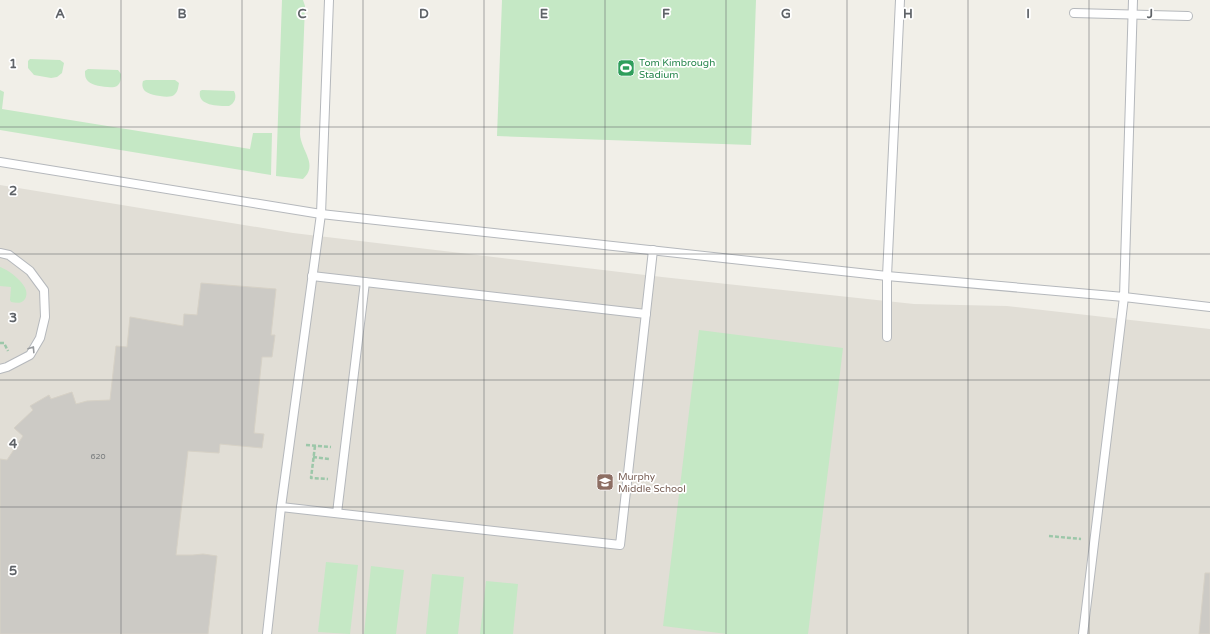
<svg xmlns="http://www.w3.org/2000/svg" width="1210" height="634" font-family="'Varela Round',sans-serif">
  <rect width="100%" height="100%" fill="#f1efe8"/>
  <polygon fill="#e1ded6" points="0,185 293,233 662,277 914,304 1007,306 1210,329 1210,634 0,634"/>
  <g fill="#c5e8c5">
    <path d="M 282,0 L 303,0 L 305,6 L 300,134 C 301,151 319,165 303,179 L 276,176 Z"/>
    <polygon points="502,0 756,0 751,145 497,136"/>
    <polygon points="30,59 60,60 64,63 62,73 57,77 51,78 34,75 28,68 28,61"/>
    <path d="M 88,69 L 118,70 L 121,74 C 121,78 121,83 117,86 C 113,89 93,86 89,82 C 85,79 85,75 85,71 Z"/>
    <path d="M 146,80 L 175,80 L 179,83 C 178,88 178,92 174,95 C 170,99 147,95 144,90 C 142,87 142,84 143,81 Z"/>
    <polygon points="0,90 4,92 2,109 250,149 253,133 272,133 271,175 0,130"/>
    <path d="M 202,90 L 234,91 C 237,97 235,103 229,106 C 218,106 197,106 200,91 Z"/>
    <path d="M 0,267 C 9,270 33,287 25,299 C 22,304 16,303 11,302 L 10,300 L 11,287 L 0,286 Z"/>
    <polygon points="699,330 843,348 808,634 727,634 663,626"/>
    <polygon points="326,562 358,565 350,634 318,632"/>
    <polygon points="371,566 404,570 396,634 364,634"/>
    <polygon points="432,574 464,577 458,634 426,634"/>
    <polygon points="486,581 518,584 513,634 480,634"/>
  </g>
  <g fill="#cccac5" stroke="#d6d1c6">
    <polygon points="201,283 276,289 271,335 275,335 272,357 262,357 254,433 264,434 262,448 220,444 219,453 188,451 176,555 193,555 203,554 217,556 208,634 0,634 0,459 7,460 23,436 14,428 33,410 30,406 49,395 51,399 72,392 76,404 87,401 110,400 116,346 127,347 130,317 183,326 184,314 197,315"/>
    <polygon points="1205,573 1210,573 1210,634 1199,634"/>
  </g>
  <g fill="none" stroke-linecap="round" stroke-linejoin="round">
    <defs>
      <g id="lane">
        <polyline points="1074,13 1188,16"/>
        <polyline points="0,162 321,214 887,276 1124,297 1133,0"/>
        <polyline points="0,253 9,255 30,271 44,290 45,317 40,338 30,355 7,367 0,369"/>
        <polyline points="312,276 646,314"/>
        <polyline points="887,337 887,276 900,0"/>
        <polyline points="281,507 620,545 653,250"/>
        <polyline points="337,513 365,282"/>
        <polyline points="267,634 281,507 321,214 329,0"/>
        <polyline points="1083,634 1124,297 1210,307"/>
      </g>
    </defs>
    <use href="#lane" stroke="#b5b8bc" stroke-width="10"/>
    <g stroke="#9cc7a9" stroke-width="2.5" stroke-dasharray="4 2" stroke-linecap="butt">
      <polyline points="0,343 4,343 8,351"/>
      <polyline points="306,445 331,447"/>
      <polyline points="315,446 311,478 328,479"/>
      <polyline points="313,457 329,459"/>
      <polyline points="1049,536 1081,539"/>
    </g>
    <use href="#lane" stroke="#fff" stroke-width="8"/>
  </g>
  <defs><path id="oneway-chevron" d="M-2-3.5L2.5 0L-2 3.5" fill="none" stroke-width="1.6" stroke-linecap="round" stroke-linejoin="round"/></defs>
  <use stroke="#979a9d" href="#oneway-chevron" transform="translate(32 349) rotate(-57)"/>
  <path fill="none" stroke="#5f6368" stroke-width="1" stroke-opacity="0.55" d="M 121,0 L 121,634M 242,0 L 242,634M 363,0 L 363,634M 484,0 L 484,634M 605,0 L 605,634M 726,0 L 726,634M 847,0 L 847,634M 968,0 L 968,634M 1089,0 L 1089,634M 0,127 L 1210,127M 0,254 L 1210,254M 0,380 L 1210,380M 0,507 L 1210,507"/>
  <defs>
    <symbol id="stadium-square" viewBox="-11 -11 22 22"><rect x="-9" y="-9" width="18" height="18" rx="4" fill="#2e9e5b" stroke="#fff"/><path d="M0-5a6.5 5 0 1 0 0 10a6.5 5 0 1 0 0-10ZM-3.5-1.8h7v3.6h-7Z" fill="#fff"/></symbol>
    <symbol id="school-square" viewBox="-11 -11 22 22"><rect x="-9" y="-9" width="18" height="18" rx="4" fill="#8d6e63" stroke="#fff"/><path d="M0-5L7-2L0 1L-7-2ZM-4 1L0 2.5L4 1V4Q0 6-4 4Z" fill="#fff"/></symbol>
  </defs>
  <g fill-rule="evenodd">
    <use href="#stadium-square" x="616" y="58" width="20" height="20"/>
    <use href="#school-square" x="595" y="472" width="20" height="20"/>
  </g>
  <g text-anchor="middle" stroke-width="3.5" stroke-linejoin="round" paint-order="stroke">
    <g font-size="8" fill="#7a7d7f">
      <text x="98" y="459">620</text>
    </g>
    <g font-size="10" fill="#27864d" stroke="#fff" text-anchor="start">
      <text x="639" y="66">Tom Kimbrough<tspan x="639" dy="12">Stadium</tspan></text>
    </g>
    <g font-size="10" fill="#785e54" stroke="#fff" text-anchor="start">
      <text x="618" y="480">Murphy<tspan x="618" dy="12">Middle School</tspan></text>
    </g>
  </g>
  <g font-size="13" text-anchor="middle" font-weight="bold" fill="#5f6368" stroke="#fff" stroke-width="3.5" stroke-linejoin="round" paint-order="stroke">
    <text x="60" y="18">A</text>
    <text x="182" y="18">B</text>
    <text x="302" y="18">C</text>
    <text x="424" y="18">D</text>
    <text x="544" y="18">E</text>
    <text x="666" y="18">F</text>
    <text x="786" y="18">G</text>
    <text x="908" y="18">H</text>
    <text x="1028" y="18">I</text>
    <text x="1150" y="18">J</text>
    <text x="13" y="68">1</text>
    <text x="13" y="195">2</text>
    <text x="13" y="322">3</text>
    <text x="13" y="448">4</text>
    <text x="13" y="575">5</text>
  </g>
</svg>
